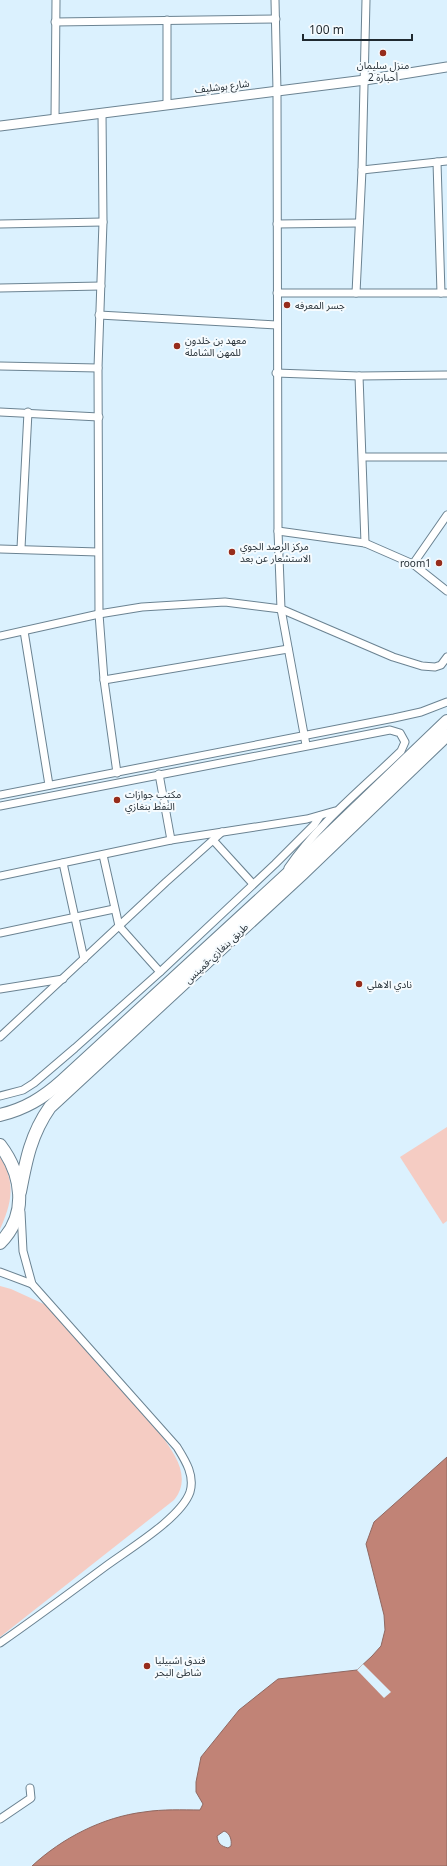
<svg xmlns="http://www.w3.org/2000/svg" width="447" height="1866" font-family="'Noto Sans','Noto Sans Arabic',sans-serif">
  <rect width="100%" height="100%" fill="#dbf1fe"/>
  <g fill="#f5ccc3">
    <polygon points="447,1127 447,1221 443,1224 400,1157"/>
    <path d="M 0,1157 C 16,1182 12,1203 0,1229 Z"/>
    <path d="M 0,1286 L 11,1289 L 46,1305 L 161,1435 C 175,1454 192,1478 174,1500 L 0,1637 Z"/>
  </g>
  <path fill="#c18376" stroke="#906861" fill-rule="evenodd" d="M 447,1457 L 447,1866 L 32,1866 C 62,1838 103,1817 144,1812 C 163,1809 182,1810 200,1810 L 203,1804 L 196,1792 L 196,1782 L 201,1757 L 239,1710 L 278,1679 L 357,1670 L 372,1656 L 381,1646 L 385,1630 L 384,1615 L 366,1544 L 374,1522 ZM 224,1831 C 230,1833 232,1840 231,1846 L 228,1848 C 221,1846 218,1844 217,1836 Z"/>
  <polygon fill="#dbf1fe" points="363,1664 391,1692 384,1698 357,1670"/>
  <g fill="none" stroke-linecap="round" stroke-linejoin="round">
    <defs>
      <g id="minor">
        <polyline points="275,0 277,91 278,531 281,609 306,745"/>
        <polyline points="55,22 276,19"/>
        <polyline points="167,104 167,20"/>
        <polyline points="102,113 103,222 98,368 99,614 104,680 117,773"/>
        <polyline points="55,119 56,0"/>
        <polyline points="437,162 441,293"/>
        <polyline points="362,170 447,161"/>
        <polyline points="0,224 103,222"/>
        <polyline points="277,224 359,223"/>
        <polyline points="0,288 101,286"/>
        <polyline points="277,293 447,293"/>
        <polyline points="356,293 362,170 366,0"/>
        <polyline points="99,315 277,325"/>
        <polyline points="0,366 98,368"/>
        <polyline points="276,373 359,376 447,375"/>
        <polyline points="359,376 365,543"/>
        <polyline points="0,412 99,417"/>
        <polyline points="363,457 447,457"/>
        <polyline points="278,531 365,543 413,564 447,591"/>
        <polyline points="21,548 28,412"/>
        <polyline points="0,549 98,552"/>
        <polyline points="413,564 447,515"/>
        <polyline points="24,631 49,785"/>
        <polyline points="0,636 99,614 142,607 225,602 281,609 393,657 422,666 435,667 441,665 447,657"/>
        <polyline points="104,680 288,649"/>
        <polyline points="159,774 171,840"/>
        <polyline points="0,795 394,718 421,712 447,702"/>
        <path d="M 0,806 L 390,730 L 400,733 L 405,742 L 401,751 C 362,789 319,823 288,868"/>
        <polyline points="213,840 253,884"/>
        <polyline points="103,855 119,926 160,972"/>
        <polyline points="63,863 84,959"/>
        <polyline points="0,876 171,840 307,819 335,811"/>
        <polyline points="0,933 114,909"/>
        <polyline points="0,989 63,979"/>
        <polyline points="0,1037 166,882 222,832"/>
        <polyline points="0,1096 23,1090 34,1083 75,1048 160,972 275,864 314,825 320,816"/>
        <polyline points="0,1272 32,1284"/>
        <path d="M 0,1643 C 36,1618 71,1592 106,1566 C 129,1549 181,1518 190,1492 C 195,1475 185,1460 177,1447 L 32,1284 L 23,1251 L 21,1212"/>
        <polyline points="0,1819 31,1798 30,1788"/>
      </g>
      <polyline id="tertiary" points="0,126 365,80 447,67"/>
      <g id="primary">
        <path d="M 0,1115 C 25,1109 43,1098 62,1081 L 295,867 L 447,721"/>
        <path d="M 0,1145 C 22,1174 29,1214 0,1243"/>
        <path d="M 20,1192 C 26,1160 31,1134 50,1107 L 302,874 L 447,735"/>
      </g>
    </defs>
    <use href="#minor" stroke="#6b8392" stroke-width="9"/>
    <use href="#tertiary" stroke="#6b8392" stroke-width="11"/>
    <use href="#primary" stroke="#6b8392" stroke-width="14"/>
    <use href="#minor" stroke="#fff" stroke-width="7"/>
    <use href="#tertiary" stroke="#fff" stroke-width="9"/>
    <use href="#primary" stroke="#fff" stroke-width="12"/>
  </g>
  <g fill="#962c1b" stroke="#f6fbfe" stroke-width="1.5">
    <circle cx="383" cy="53" r="4"/>
    <circle cx="287" cy="305" r="4"/>
    <circle cx="177" cy="346" r="4"/>
    <circle cx="232" cy="552" r="4"/>
    <circle cx="439" cy="563" r="4"/>
    <circle cx="117" cy="800" r="4"/>
    <circle cx="359" cy="984" r="4"/>
    <circle cx="147" cy="1666" r="4"/>
  </g>
  <g text-anchor="middle" stroke-width="4" stroke-linejoin="round" paint-order="stroke">
    <g font-size="10" fill="#1f2930" stroke="#f6fbfe" text-anchor="start">
      <text x="383" y="69" text-anchor="middle">منزل سليمان<tspan x="383" dy="12">أحبارة 2</tspan></text>
      <text x="295" y="309">جسر المعرفه</text>
      <text x="185" y="344">معهد بن خلدون<tspan x="185" dy="12">للمهن الشاملة</tspan></text>
      <text x="240" y="550">مركز الرصد الجوي<tspan x="240" dy="12">الاستشعار عن بعد</tspan></text>
      <text x="431" y="567" text-anchor="end">room1</text>
      <text x="125" y="798">مكتب جوازات<tspan x="125" dy="12">النفط بنغازي</tspan></text>
      <text x="367" y="988">نادي الاهلي</text>
      <text x="155" y="1664">فندق اشبيليا<tspan x="155" dy="12">شاطئ البحر</tspan></text>
    </g>
    <g font-size="10" fill="#1f2930" stroke="#f6fbfe">
      <text transform="translate(222 86) rotate(-7)" y="4">شارع بوشليف</text>
      <text transform="translate(216 953) rotate(-43)" y="4">طريق بنغازي-قمينس</text>
    </g>
  </g>
  <path d="M303 34v6h109v-6" fill="none" stroke="#1f2930" stroke-width="2"/>
  <text x="309" y="34" font-size="12" fill="#1f2930" stroke="#f6fbfe" stroke-width="3" paint-order="stroke">100 m</text>
</svg>
